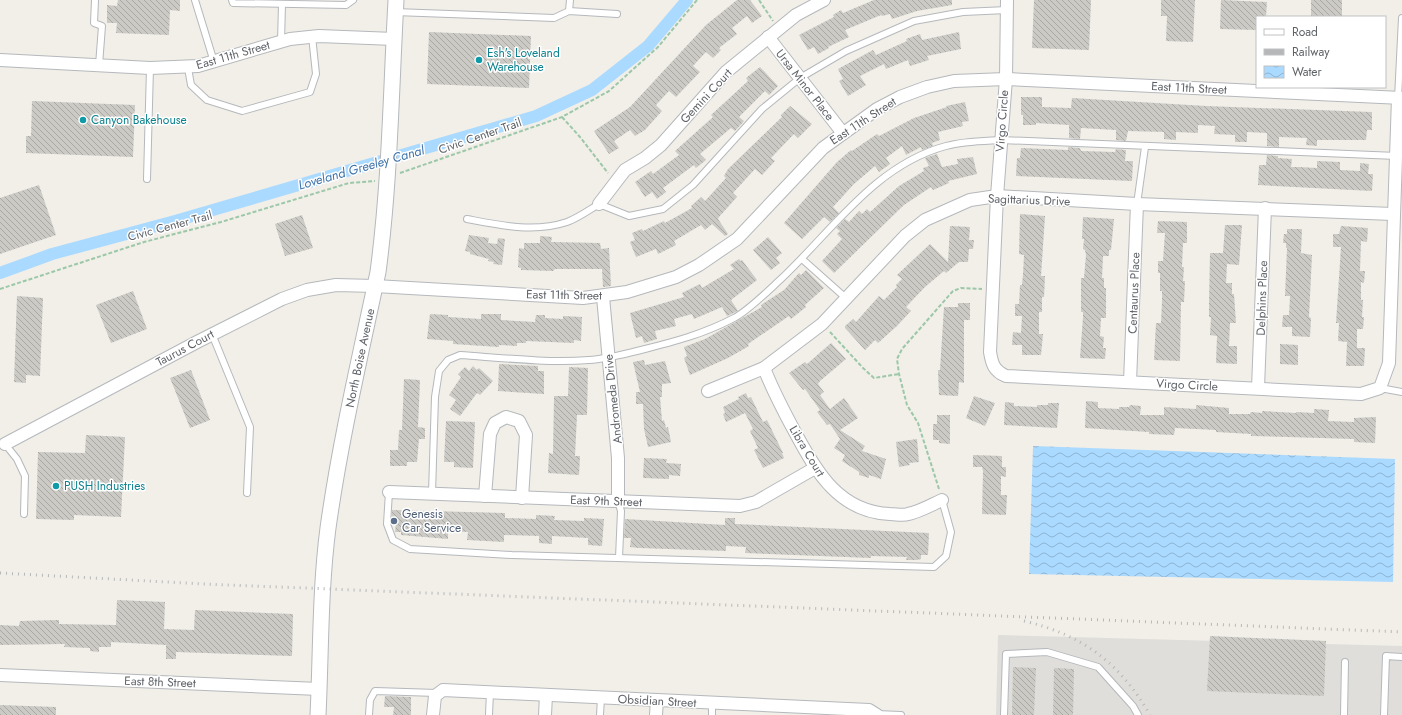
<svg xmlns="http://www.w3.org/2000/svg" width="1402" height="715" font-family="Jost,sans-serif">
  <defs>
    <pattern id="water-waves" width="16" height="10" patternUnits="userSpaceOnUse"><rect width="16" height="10" fill="#aadaff"/><path d="M0 5q4-4 8 0t8 0" fill="none" stroke="#8eb4d2"/></pattern>
    <pattern id="building-back-hatch" width="6" height="6" patternUnits="userSpaceOnUse"><rect width="6" height="6" fill="#cccac5"/><path d="M-1 5l2 2M0 0l6 6M5-1l2 2" fill="none" stroke="#a9a8a4"/></pattern>
  </defs>
  <rect width="100%" height="100%" fill="#f1efe8"/>
  <polygon fill="#e0deda" points="998,635 1402,646 1402,715 996,715"/>
  <polygon fill="url(#water-waves)" points="1033,446 1395,459 1393,582 1029,574"/>
  <g fill="none" stroke-linecap="round" stroke-linejoin="round">
    <polyline stroke="#aadaff" stroke-width="12" points="0,273 52,254 175,221 536,116 592,90 648,46 687,0"/>
  </g>
  <g fill="url(#building-back-hatch)">
    <polygon points="118,0 180,0 180,11 170,10 169,35 116,33 117,23 107,23 107,5 117,6"/>
    <polygon points="737,0 750,0 762,16 752,23 747,16 732,28 737,34 719,48 721,50 713,58 706,52 693,66 700,72 676,97 669,91 656,105 662,111 645,130 635,136 630,130 614,141 619,148 609,154 594,131 630,107 706,25"/>
    <polygon points="874,0 952,0 952,5 917,11 892,19 890,14 882,16 881,15 845,30 849,37 828,47 829,48 818,54 814,47 808,50 799,35 834,17 833,15 841,10 843,13"/>
    <polygon points="1034,0 1091,0 1089,50 1032,48"/>
    <polygon points="1161,0 1195,0 1193,42 1166,41 1167,16 1161,16"/>
    <polygon points="1221,0 1267,2 1266,17 1257,17 1257,30 1220,29"/>
    <rect x="1311" y="0" width="31" height="17"/>
    <polygon points="429,32 531,36 529,88 427,84"/>
    <polygon points="959,32 961,49 927,56 929,60 910,66 908,60 886,69 884,64 860,76 866,85 848,96 839,81 843,79 838,69 873,50 876,55 907,41 906,39 920,34 922,40"/>
    <polygon points="760,67 778,86 769,95 765,91 739,117 744,121 735,131 731,128 700,154 706,160 696,168 694,165 663,188 666,192 657,199 652,192 645,197 635,182 651,171 653,174 679,155 675,151 713,117 711,115 748,81 746,78"/>
    <polygon points="1021,97 1042,97 1042,107 1071,108 1072,98 1206,106 1372,112 1372,130 1367,130 1366,140 1317,140 1317,146 1306,145 1307,138 1279,137 1279,147 1267,146 1267,133 1247,132 1247,142 1235,142 1235,135 1214,134 1215,126 1198,125 1198,133 1176,132 1176,140 1164,139 1164,132 1128,131 1126,141 1116,140 1116,130 1081,128 1080,139 1069,138 1069,125 1036,123 1036,125 1023,125 1023,115 1021,115"/>
    <polygon points="32,101 135,105 133,157 26,153 26,136 31,136"/>
    <polygon points="965,102 969,121 962,122 963,126 938,132 940,140 932,143 933,146 922,150 921,147 906,155 902,146 886,158 890,164 879,172 875,166 854,184 833,207 839,213 830,222 824,217 802,239 784,223 837,162 851,150 852,151 877,134 879,136 914,118 947,107 946,106"/>
    <polygon points="790,106 812,124 798,138 794,134 771,158 775,161 762,175 755,169 733,193 737,197 719,217 718,219 728,234 725,236 712,224 705,230 701,225 674,241 676,245 658,254 656,249 636,257 630,242 635,240 632,233 642,229 643,231 664,221 665,223 692,208 691,206 701,197 705,201 726,178 724,176 728,169 782,117 781,115"/>
    <polygon points="1068,147 1080,148 1081,151 1115,152 1116,149 1126,150 1125,161 1133,161 1132,181 1016,176 1017,158 1020,158 1021,148 1068,150"/>
    <polygon points="937,154 942,167 958,164 957,159 973,157 977,174 948,181 949,183 933,190 931,187 904,205 834,273 822,261 842,239 837,234 840,231 836,228 845,219 849,222 859,211 862,214 867,209 870,212 899,186 924,171 923,168 929,166 925,158"/>
    <polygon points="1267,155 1278,156 1278,158 1292,159 1291,167 1299,167 1317,168 1317,161 1340,162 1340,170 1360,171 1360,163 1369,164 1368,174 1373,174 1372,191 1258,185 1259,165 1266,165"/>
    <polygon points="39,185 56,235 0,254 0,198"/>
    <polygon points="1020,214 1045,216 1041,276 1045,276 1044,297 1042,297 1042,312 1039,312 1039,334 1043,334 1041,355 1022,355 1022,345 1012,345 1013,332 1021,333 1022,316 1015,316 1015,304 1019,304 1020,285 1022,285 1023,274 1024,255 1019,254"/>
    <polygon points="302,215 313,248 285,256 275,224"/>
    <polygon points="1083,217 1114,219 1111,250 1109,250 1109,256 1103,256 1102,278 1104,278 1104,288 1106,288 1106,318 1101,318 1100,336 1104,337 1103,348 1106,348 1105,359 1080,358 1083,317 1083,312 1081,312 1081,278 1084,278 1086,255 1085,250 1083,249 1084,239 1082,239"/>
    <polygon points="1158,221 1187,222 1187,243 1183,243 1182,267 1184,267 1183,281 1185,281 1184,302 1181,302 1180,361 1154,360 1156,323 1161,323 1162,302 1162,291 1160,291 1160,273 1158,273 1158,261 1163,261 1165,233 1157,233"/>
    <polygon points="1225,225 1242,225 1239,265 1227,264 1226,283 1232,283 1232,294 1234,294 1236,323 1230,323 1229,346 1237,346 1237,364 1216,363 1217,336 1210,335 1211,317 1209,317 1209,304 1210,253 1223,253"/>
    <polygon points="950,226 970,227 969,240 974,240 973,249 969,249 968,262 959,262 946,273 944,271 925,287 906,307 911,311 897,326 878,343 875,340 865,350 845,328 845,326 853,319 856,322 879,296 884,300 897,287 896,285 902,279 897,275 930,244 948,262"/>
    <polygon points="1341,226 1368,228 1367,242 1361,241 1360,271 1365,271 1364,283 1361,282 1361,300 1363,300 1362,317 1364,317 1363,329 1357,329 1357,348 1365,348 1364,366 1346,366 1347,342 1338,341 1339,323 1336,323 1341,247 1333,247 1333,234 1339,234"/>
    <polygon points="1287,229 1302,229 1301,253 1312,255 1309,317 1311,318 1310,337 1292,336 1292,327 1282,327 1283,315 1289,315 1290,296 1285,296 1287,248 1286,248 1286,243 1283,243 1284,234 1287,234"/>
    <polygon points="469,235 489,238 488,243 497,244 498,238 505,239 502,265 493,264 494,262 488,261 489,259 470,254 470,252 465,251"/>
    <polygon points="540,236 552,237 551,242 600,243 601,249 609,248 611,286 603,287 602,269 555,269 553,271 521,270 521,268 518,267 519,248 524,249 524,243 540,243"/>
    <polygon points="768,237 782,253 776,258 780,263 771,270 753,250"/>
    <polygon points="739,259 740,261 742,260 757,280 731,300 738,311 727,316 722,307 694,319 692,314 674,319 676,326 655,331 657,339 644,343 642,336 636,338 630,313 684,297 682,293 700,284 702,288 734,269 730,265"/>
    <polygon points="806,270 824,288 805,305 806,307 791,319 789,316 748,344 749,346 728,358 690,375 684,358 687,356 684,347 705,339 762,307 761,305 784,290 799,273 801,275"/>
    <polygon points="133,291 147,329 111,343 96,305"/>
    <polygon points="17,296 43,298 40,376 26,375 26,383 14,382"/>
    <polygon points="958,303 970,303 970,320 964,320 964,383 959,382 958,396 939,395 938,370 940,370 944,307 958,307"/>
    <polygon points="430,314 448,315 448,317 481,319 481,314 501,314 501,320 535,322 536,315 545,315 545,318 563,319 563,316 582,317 581,341 574,340 574,343 526,341 526,343 517,343 517,346 499,345 499,347 453,344 453,341 427,339"/>
    <polygon points="831,343 846,359 820,381 818,384 824,392 820,395 830,409 844,398 858,418 840,430 865,446 862,451 886,459 881,479 869,475 869,478 859,475 859,472 842,461 845,455 834,448 840,439 830,424 827,425 817,412 820,410 805,389 803,390 789,373 805,362 807,364"/>
    <polygon points="1280,344 1298,345 1298,365 1280,364"/>
    <polygon points="644,360 645,365 665,361 671,383 662,384 662,397 660,397 662,421 664,420 666,428 668,427 671,442 648,447 644,429 643,404 636,404 636,392 640,392 633,362"/>
    <polygon points="499,364 538,366 538,371 544,371 544,394 498,391"/>
    <polygon points="473,366 477,370 479,368 493,381 480,395 477,393 460,416 450,409 456,400 449,395 461,377 458,374 465,367 469,371"/>
    <polygon points="569,367 588,368 587,415 577,415 575,456 580,456 579,475 548,473 549,453 553,454 554,396 568,396"/>
    <polygon points="191,370 210,420 190,428 170,378"/>
    <polygon points="404,379 420,380 418,427 425,428 425,439 419,439 417,462 407,462 407,466 390,466 390,450 398,450 399,430 402,430"/>
    <polygon points="746,393 748,398 751,397 763,422 767,420 783,453 782,453 784,458 763,468 754,450 758,448 750,431 753,429 745,413 726,422 723,414 725,413 723,407 739,399 738,397"/>
    <polygon points="974,396 995,403 985,426 966,418"/>
    <polygon points="1086,401 1098,402 1098,408 1119,409 1119,407 1129,407 1130,405 1141,406 1140,415 1164,415 1164,407 1196,409 1196,405 1229,408 1229,414 1250,414 1251,412 1262,413 1262,411 1296,413 1296,412 1314,413 1314,409 1329,410 1328,421 1354,422 1354,418 1376,417 1375,443 1354,442 1354,439 1251,436 1251,434 1216,432 1216,430 1175,428 1174,435 1149,434 1149,432 1085,428"/>
    <polygon points="1005,402 1014,403 1014,406 1037,407 1037,405 1048,405 1048,403 1059,403 1057,428 1004,425"/>
    <polygon points="937,415 950,415 950,444 939,443 939,440 933,440 933,424 937,424"/>
    <polygon points="446,421 475,422 473,468 454,467 454,462 444,462"/>
    <polygon points="86,435 125,437 121,517 74,515 74,520 36,519 38,452 85,453"/>
    <polygon points="917,439 919,462 909,463 910,465 899,467 896,442"/>
    <polygon points="973,455 1002,456 1002,467 1006,467 1006,477 1001,476 1001,495 1007,495 1006,515 982,514 983,471 982,467 973,467"/>
    <polygon points="644,458 667,459 666,463 681,464 680,476 669,475 669,479 643,478"/>
    <polygon points="392,510 505,513 505,518 536,519 536,515 555,516 554,520 584,521 584,518 604,519 602,546 588,545 588,538 552,536 552,544 539,543 539,536 504,535 504,542 467,540 468,532 448,531 448,539 401,535 401,532 395,532 396,523 392,523"/>
    <polygon points="725,518 735,518 735,524 929,533 928,555 921,555 921,559 917,560 906,560 907,557 871,556 871,558 745,553 746,547 726,546 726,551 639,548 630,547 631,538 624,538 625,519 725,525"/>
    <polygon points="117,600 165,602 164,629 194,630 195,610 293,614 292,656 176,652 176,659 166,659 166,645 111,642 111,647 99,647 99,652 90,651 90,648 64,647 65,644 0,645 0,625 19,626 20,621 59,620 59,624 116,625"/>
    <polygon points="1210,636 1326,641 1324,696 1207,691"/>
    <polygon points="1013,667 1036,668 1034,715 1012,715"/>
    <polygon points="1054,668 1074,669 1073,715 1053,715"/>
    <polygon points="385,696 411,697 411,715 393,715 394,707 384,707"/>
    <polygon points="0,705 56,707 56,715 0,715"/>
  </g>
  <g fill="none" stroke-linecap="round" stroke-linejoin="round">
    <defs>
      <g id="service">
        <polyline points="95,0 94,23 102,26 99,65"/>
        <polyline points="195,0 214,62"/>
        <polyline points="232,0 233,3 346,5 353,0"/>
        <polyline points="569,11 570,0"/>
        <polyline points="395,12 554,18 569,11 617,14"/>
        <polyline points="281,42 282,4"/>
        <polyline points="188,68 191,85 207,100 242,111 310,92 316,74 312,36"/>
        <polyline points="1398,98 1402,18"/>
        <polyline points="147,179 150,68"/>
        <polyline points="1137,204 1145,147"/>
        <path d="M 467,219 C 499,225 534,233 567,222 C 578,218 589,210 599,204 L 629,216 L 663,209 L 693,185 L 762,109 L 800,78 L 846,51 L 914,21 L 963,12 L 1007,10"/>
        <polyline points="802,259 847,299"/>
        <polyline points="212,334 250,427 247,493"/>
        <polyline points="1380,388 1402,392"/>
        <polyline points="5,444 17,459 25,476 24,514"/>
        <polyline points="389,492 387,524 393,540 410,549 512,555 934,567 946,556 951,532 942,500"/>
        <path d="M 432,493 L 435,397 L 439,371 L 448,360 L 460,355 C 503,358 547,363 589,360 C 607,359 624,354 641,350 C 673,342 704,334 734,318 C 748,311 769,290 781,279 C 832,231 875,165 946,146 C 964,141 983,141 1001,140 L 1397,156"/>
        <polyline points="618,501 621,511 619,558"/>
        <polyline points="876,714 901,715"/>
        <polyline points="369,715 370,700 375,691 437,693"/>
        <polyline points="489,715 490,692"/>
        <polyline points="600,715 601,698"/>
        <polyline points="712,715 712,703"/>
        <polyline points="1004,715 1006,654 1047,652 1098,667 1133,706 1138,715"/>
        <polyline points="1344,715 1345,662"/>
        <polyline points="1384,715 1386,656 1402,657"/>
      </g>
      <g id="minor">
        <path d="M 1007,0 L 1006,79 L 997,196 L 990,352 C 992,364 994,371 1006,376 L 1361,394 L 1380,388 L 1389,363 L 1398,98"/>
        <polyline points="768,37 842,132"/>
        <polyline points="0,60 150,68 198,66 290,39 319,36 394,39"/>
        <polyline points="599,204 625,170 645,158 661,145 726,72 796,15 824,0"/>
        <polyline points="603,297 618,458 618,501"/>
        <path d="M 764,368 C 773,391 784,412 796,434 C 817,473 840,512 890,514 C 896,514 903,516 908,514 C 919,512 931,505 942,500"/>
        <polyline points="1130,382 1137,204"/>
        <polyline points="1258,388 1265,208"/>
        <polyline points="708,391 764,368 822,324 905,236 925,220 970,200 997,196 1137,204 1393,214"/>
        <polyline points="5,444 197,342 282,299 307,290 336,285 375,286 583,298 627,292 676,277 699,265 737,239 823,148 877,109 900,97 927,87 954,81 1006,79 1402,98"/>
        <polyline points="389,492 740,506 756,502 815,468"/>
        <polyline points="485,496 490,434 495,423 506,417 519,421 526,435 522,498"/>
        <polyline points="0,675 319,689"/>
        <polyline points="433,715 435,696 443,690 869,710 877,715"/>
        <polyline points="545,715 546,695"/>
        <polyline points="656,715 657,700"/>
      </g>
      <path id="tertiary" d="M 318,715 C 321,653 320,589 328,528 C 340,442 360,357 378,272 C 390,182 391,91 396,0"/>
    </defs>
    <use href="#service" stroke="#b5b8bc" stroke-width="8"/>
    <use href="#minor" stroke="#b5b8bc" stroke-width="14"/>
    <use href="#tertiary" stroke="#b5b8bc" stroke-width="17"/>
    <g stroke="#9cc7a9" stroke-width="2" stroke-dasharray="4 2" stroke-linecap="butt">
      <polyline points="759,0 773,21"/>
      <polyline points="562,117 580,137 608,173"/>
      <polyline points="400,173 562,117 609,91 658,47 697,0"/>
      <polyline points="0,289 144,242 221,222 349,183 375,181"/>
      <polyline points="830,332 863,368 874,378 899,374"/>
      <polyline points="939,489 918,423 907,405 899,374 897,359 902,349 953,291 961,288 982,289"/>
    </g>
    <use href="#service" stroke="#fff" stroke-width="6"/>
    <use href="#minor" stroke="#fff" stroke-width="12"/>
    <use href="#tertiary" stroke="#fff" stroke-width="15"/>
    <g stroke="#b6b7b8" stroke-width="3" stroke-dasharray="1 5" stroke-linecap="butt">
      <polyline points="0,573 204,584 1402,632"/>
      <path d="M 1024,621 C 1083,635 1120,663 1150,715"/>
    </g>
  </g>
  <g fill="#0f9aa8" stroke="#fff" stroke-width="1.5">
    <circle cx="479" cy="60" r="4"/>
    <circle cx="83" cy="120" r="4"/>
    <circle cx="56" cy="486" r="4"/>
  </g>
  <circle fill="#5c6f8a" stroke="#fff" stroke-width="1.5" cx="394" cy="521" r="4"/>
  <g text-anchor="middle" stroke-width="3" stroke-linejoin="round" paint-order="stroke">
    <g font-size="12" fill="#0d838f" stroke="#fff" text-anchor="start">
      <text x="487" y="57">Esh's Loveland<tspan x="487" dy="14">Warehouse</tspan></text>
      <text x="91" y="124">Canyon Bakehouse</text>
      <text x="64" y="490">PUSH Industries</text>
    </g>
    <g font-size="12" fill="#5f6368" stroke="#fff">
      <text transform="translate(233 55) rotate(-16)" y="4">East 11th Street</text>
      <text transform="translate(805 85) rotate(52)" y="4">Ursa Minor Place</text>
      <text transform="translate(1189 88) rotate(3)" y="4">East 11th Street</text>
      <text transform="translate(706 96) rotate(-47)" y="4">Gemini Court</text>
      <text transform="translate(863 121) rotate(-33)" y="4">East 11th Street</text>
      <text transform="translate(1002 121) rotate(-86)" y="4">Virgo Circle</text>
      <text transform="translate(480 136) rotate(-19)" y="4">Civic Center Trail</text>
      <text transform="translate(1029 200) rotate(2)" y="4">Sagittarius Drive</text>
      <text transform="translate(170 226) rotate(-15)" y="4">Civic Center Trail</text>
      <text transform="translate(1134 293) rotate(-88)" y="4">Centaurus Place</text>
      <text transform="translate(564 295) rotate(1)" y="4">East 11th Street</text>
      <text transform="translate(1262 298) rotate(-88)" y="4">Delphins Place</text>
      <text transform="translate(185 348) rotate(-28)" y="4">Taurus Court</text>
      <text transform="translate(360 358) rotate(-78)" y="4">North Boise Avenue</text>
      <text transform="translate(1187 385) rotate(3)" y="4">Virgo Circle</text>
      <text transform="translate(613 399) rotate(-96)" y="4">Andromeda Drive</text>
      <text transform="translate(807 451) rotate(59)" y="4">Libra Court</text>
      <text transform="translate(606 501) rotate(2)" y="4">East 9th Street</text>
      <text transform="translate(160 682) rotate(2)" y="4">East 8th Street</text>
      <text transform="translate(657 701) rotate(3)" y="4">Obsidian Street</text>
    </g>
    <g font-size="12" fill="#4e5e75" stroke="#fff" text-anchor="start">
      <text x="402" y="518">Genesis<tspan x="402" dy="14">Car Service</tspan></text>
    </g>
    <g font-size="13" font-style="italic" fill="#4174aa" stroke="#fff">
      <text transform="translate(361 167) rotate(-16)" y="5">Loveland Greeley Canal</text>
    </g>
  </g>
  <rect x="1256" y="16" width="130" height="72" fill="#ffffff" stroke="#bfc1c3"/>
  <rect x="1264" y="29" width="20" height="6" fill="#ffffff" stroke="#bfc1c3"/>
  <text x="1292" y="36" font-size="12" fill="#5f6368">Road</text>
  <rect x="1264" y="49" width="20" height="6" fill="#b6b7b8" stroke="#bfc1c3"/>
  <text x="1292" y="56" font-size="12" fill="#5f6368">Railway</text>
  <rect x="1264" y="66" width="20" height="12" fill="url(#water-waves)" stroke="#bfc1c3"/>
  <text x="1292" y="76" font-size="12" fill="#5f6368">Water</text>
</svg>
